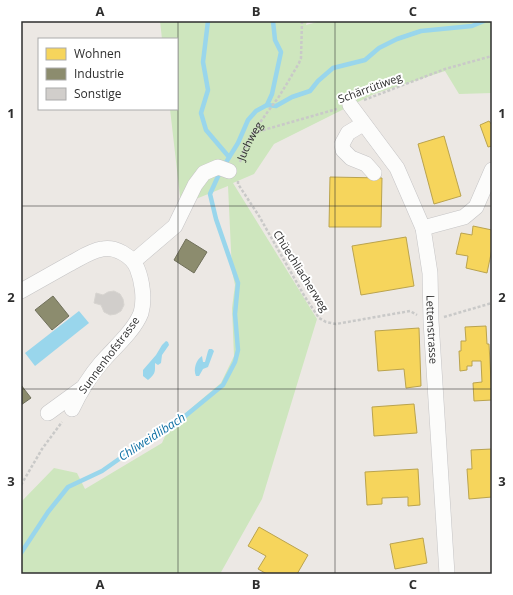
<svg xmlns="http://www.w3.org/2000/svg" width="513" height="595" font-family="'Open Sans',sans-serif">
  <rect width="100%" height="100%" fill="#ece8e4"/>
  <polygon fill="#cee6be" points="160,21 307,21 306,25 321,21 492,21 492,93 459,94 445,71 374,94 274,144 254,174 233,183 317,319 262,499 220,574 21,574 21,502 54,468 77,473 85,489 162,443 169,427 221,383 234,356 232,308 235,285 232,271 228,186 181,205 170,109 177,109 177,39 162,39"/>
  <g fill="#99d6ec">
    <polygon points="79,311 89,323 35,366 25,353"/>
    <path d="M 166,341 L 168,342 L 169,345 L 162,355 L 161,363 L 158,365 L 155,363 C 155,372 156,373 148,380 L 143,376 L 143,370 L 156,355 L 162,345 Z"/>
    <path d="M 209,349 L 212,349 L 214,351 L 208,367 L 203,369 L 199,376 L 196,376 C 193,369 196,360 202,356 L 203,362 L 205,362 L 208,351 Z"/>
  </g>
  <g fill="#f6d55c" stroke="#baa34e">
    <polygon points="489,121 492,125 492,146 488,147 480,125"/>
    <polygon points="444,136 461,196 434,204 418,144"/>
    <polygon points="330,177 382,178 381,227 329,227"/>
    <polygon points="473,226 492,230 492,249 487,273 466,268 468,256 456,254 461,233 472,235"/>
    <polygon points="406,237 414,286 361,295 352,246"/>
    <polygon points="486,326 487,344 489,344 492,400 474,401 473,383 482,382 481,361 472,361 472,366 467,366 467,370 460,371 459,351 461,351 461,341 466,341 465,327"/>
    <polygon points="419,328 421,386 406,388 404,369 378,371 375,331"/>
    <polygon points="414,404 417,433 374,436 372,407"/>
    <polygon points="492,449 492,497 469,499 467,469 472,469 471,450"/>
    <polygon points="418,469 420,505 408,506 408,497 382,498 382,504 367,505 365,472"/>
    <polygon points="259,527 308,555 297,574 267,574 258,569 266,556 248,546"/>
    <polygon points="423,538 427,563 395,569 390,544"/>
  </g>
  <g fill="#8c8c6e" stroke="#70705b">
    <polygon points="186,239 207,252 194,273 174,260"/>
    <polygon points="53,296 69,316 52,330 35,310"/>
    <polygon points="21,385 31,398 21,405"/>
  </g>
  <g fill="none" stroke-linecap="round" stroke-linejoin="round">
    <g stroke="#99d6ec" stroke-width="4.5">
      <polyline points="208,21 203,62 208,90 201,113 206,130 229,157"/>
      <polyline points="267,105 272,94 281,52 275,40 273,21"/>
      <polyline points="21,553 48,512 68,487 102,471 139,445 173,426 223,385 235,362 238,350 235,314 238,283 216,219 210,194 220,172 238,143 248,120 256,111 267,105 276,106 292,97 310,91 318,81 333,68 365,60 379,48 397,39 421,31 472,26 484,21"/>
    </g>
  </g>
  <polygon fill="#d1cecb" stroke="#d7d4d0" points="114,291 120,294 123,299 124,305 121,311 116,314 110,315 104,312 101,305 94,303 96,293 103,295 108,292"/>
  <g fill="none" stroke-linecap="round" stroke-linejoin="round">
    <defs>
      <g id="minor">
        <path id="s2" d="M 350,105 L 397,168 L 423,228 L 430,273 L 431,321 L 447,574"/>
        <polyline points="363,124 348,133 342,144 343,150 351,158 366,164 374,173"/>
        <polyline points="423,228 464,217 476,207 492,170"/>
        <polyline points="134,261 175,226 195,185 204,173 218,167 229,171"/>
        <path d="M 21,291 C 37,282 53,273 69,264 C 79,259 90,251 102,249 C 115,246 132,256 137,268 C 142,280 145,299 141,313 C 134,331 114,348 101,363 C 89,377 80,392 72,409"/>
        <polyline points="48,413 81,389"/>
      </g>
    </defs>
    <use href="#minor" stroke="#c5c4c5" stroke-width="16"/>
    <g stroke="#c9c9c8" stroke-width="2.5" stroke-dasharray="3 2" stroke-linecap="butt">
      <polyline points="364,100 445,69 492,56"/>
      <polyline points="253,133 337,109"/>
      <path id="s1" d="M 240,162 C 248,137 263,118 278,98 C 285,87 292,75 299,63 L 301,58 L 302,21"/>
      <polyline points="238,181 238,184 259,216 305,297 319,318 326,322 336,324 410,311 417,315"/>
      <polyline points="444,317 492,303"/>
      <polyline points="21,485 42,449 62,422"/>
    </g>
    <use href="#minor" stroke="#fcfcfb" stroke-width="15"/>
  </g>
  <path fill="none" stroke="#2e2e2e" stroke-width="1" stroke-opacity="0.55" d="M 178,21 L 178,574M 335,21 L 335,574M 21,206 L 492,206M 21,389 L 492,389"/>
  <g text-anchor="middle" stroke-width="4" stroke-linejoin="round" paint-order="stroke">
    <g font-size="11" fill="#2e2e2e" stroke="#fff">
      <text transform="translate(370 88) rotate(-20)" y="4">Schärrütiweg</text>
      <text dy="4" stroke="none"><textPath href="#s1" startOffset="23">Juchweg</textPath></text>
      <text transform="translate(301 271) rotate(58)" y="4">Chüechliacherweg</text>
      <text dy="4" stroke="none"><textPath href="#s2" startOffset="246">Lettenstrasse</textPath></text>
      <text transform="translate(109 355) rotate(-53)" y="4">Sunnenhofstrasse</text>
    </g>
    <g font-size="12" font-style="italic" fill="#0d6fa3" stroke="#fff">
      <text transform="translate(152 437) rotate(-33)" y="4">Chliweidlibach</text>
    </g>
  </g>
  <rect width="513" height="595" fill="none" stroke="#ffffff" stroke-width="44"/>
  <rect x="38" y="38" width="140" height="72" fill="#ffffff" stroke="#ababab"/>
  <rect x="46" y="48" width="20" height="12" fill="#f6d55c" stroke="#ababab"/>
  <text x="74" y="58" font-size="12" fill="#2e2e2e">Wohnen</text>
  <rect x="46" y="68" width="20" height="12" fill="#8c8c6e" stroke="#ababab"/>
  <text x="74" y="78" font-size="12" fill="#2e2e2e">Industrie</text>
  <rect x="46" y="88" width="20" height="12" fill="#d1cecb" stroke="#ababab"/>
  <text x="74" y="98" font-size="12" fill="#2e2e2e">Sonstige</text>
  <rect x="22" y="22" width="469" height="551" fill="none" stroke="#2e2e2e" stroke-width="1.5"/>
  <g font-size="13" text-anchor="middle" font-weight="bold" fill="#2e2e2e">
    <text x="100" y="16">A</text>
    <text x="256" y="16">B</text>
    <text x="413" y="16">C</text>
    <text x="11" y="118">1</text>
    <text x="502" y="118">1</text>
    <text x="11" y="302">2</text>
    <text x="502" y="302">2</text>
    <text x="11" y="486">3</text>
    <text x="502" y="486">3</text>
    <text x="100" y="589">A</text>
    <text x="256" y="589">B</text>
    <text x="413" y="589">C</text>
  </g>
</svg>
